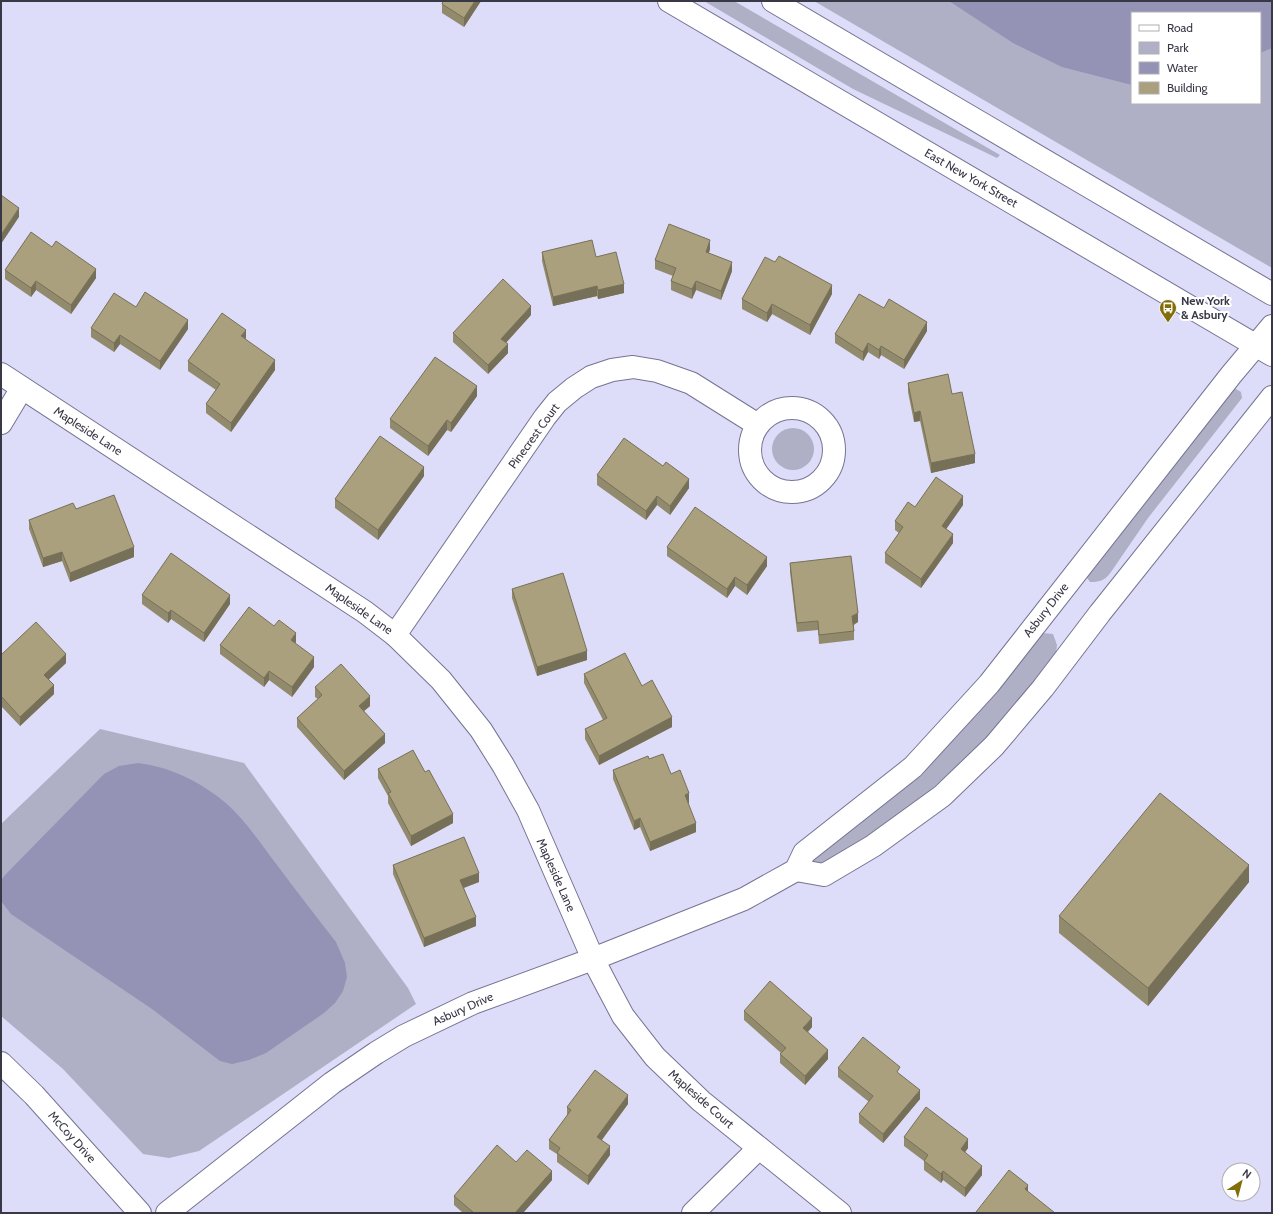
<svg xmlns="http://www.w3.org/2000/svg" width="1273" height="1214" font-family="Cabin,sans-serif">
  <rect width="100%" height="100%" fill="#ddddf9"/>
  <g fill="#afafc6" fill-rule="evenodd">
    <polygon points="704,1 734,1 1000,155 997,158 853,89"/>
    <path d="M 814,1 L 1272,1 L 1272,268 ZM 1132,13 L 1260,13 L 1260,103 L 1132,103 Z"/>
    <path d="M 1236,389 L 1241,392 L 1242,398 L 1148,518 L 1111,572 C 1105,580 1101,582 1090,582 L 1085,575 L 1228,390 Z"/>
    <circle cx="793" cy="449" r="21"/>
    <polygon points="1043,633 1053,634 1057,645 1056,654 1017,704 983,742 913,806 861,842 817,867 808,859 1034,637"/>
    <polygon points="100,729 244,763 408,988 416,1004 199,1151 169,1158 143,1154 63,1069 1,1016 1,824"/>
  </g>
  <g fill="#9493b5">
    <polygon points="949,1 1272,1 1272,48 1260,53 1260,13 1132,13 1132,85 1062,67 1013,43"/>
    <path d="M 138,763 C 171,767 201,782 227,804 C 245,820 262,845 277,865 C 296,891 316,916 336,942 L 345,963 L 347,977 L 343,991 L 335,1003 L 324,1013 L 266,1053 L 249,1060 L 232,1064 L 220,1061 L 152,1009 L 11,914 L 1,901 L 1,880 L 6,874 L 104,774 L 119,766 Z"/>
  </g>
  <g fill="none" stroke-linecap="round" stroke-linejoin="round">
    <defs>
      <g id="minor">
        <polyline points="1,374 365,612 395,635 441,680 481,730 503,765 528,810 593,959 606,984 623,1016 655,1057 701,1101 840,1213"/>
        <circle cx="792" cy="450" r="42"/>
        <polyline points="1,423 22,388"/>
        <polyline points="395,635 545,417 557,402 574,388 591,377 612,370 633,367 657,371 691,383 758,425"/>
        <polyline points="796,870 824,875 873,846 942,796 994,746 1043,688 1100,613 1272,397"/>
        <polyline points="1,1063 34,1095 140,1213"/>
        <polyline points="167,1213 332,1083 376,1053 404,1036 473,1003 593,959 744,899 796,870 804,853 913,767 989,684 1231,375 1272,326"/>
        <polyline points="693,1213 759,1148"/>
      </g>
      <g id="major">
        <polyline points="669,1 1272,355"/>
        <polyline points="773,1 1272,294"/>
      </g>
    </defs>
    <use href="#minor" stroke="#757494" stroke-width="24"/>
    <use href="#major" stroke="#757494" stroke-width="24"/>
    <use href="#minor" stroke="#fff" stroke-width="22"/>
    <use href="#major" stroke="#fff" stroke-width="22"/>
  </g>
  <g fill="#928a6c">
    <polygon points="443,1 481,1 464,27 442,13 442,4"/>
    <polygon points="710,249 709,253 732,271 721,300 696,290 692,299 671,290 671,281 673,276 655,269 655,260"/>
    <polygon points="542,252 596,257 624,293 598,299 597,296 553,306 542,261"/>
    <polygon points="5,270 96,278 71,314 36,290 31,297 5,279"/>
    <polygon points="832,294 810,335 772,314 767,322 742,309 742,299"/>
    <polygon points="136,307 188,329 160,370 120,344 114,352 91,337 91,328"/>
    <polygon points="884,308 927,331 904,369 881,355 879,359 868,352 863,361 835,343 835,334"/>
    <polygon points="531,315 506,343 508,353 488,374 453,342 453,333"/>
    <polygon points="245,339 275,370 231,432 206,413 206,404 216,390 188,371 188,361"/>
    <polygon points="908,383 952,394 975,463 931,473 920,421 914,422 908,392"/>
    <polygon points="477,396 451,432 447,430 428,456 390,428 390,419"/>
    <polygon points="663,466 689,488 670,515 657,505 646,520 597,485 597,475"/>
    <polygon points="424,476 378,540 335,508 335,499"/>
    <polygon points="963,505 946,529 953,543 921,588 885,563 885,553 899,533 895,530 895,521 915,507"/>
    <polygon points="76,509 134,557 70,582 62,561 43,567 29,529 29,520"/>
    <polygon points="667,547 767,566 747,595 735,586 727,598 667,556"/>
    <polygon points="790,563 858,622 854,625 854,640 819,644 818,630 797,632 790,572"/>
    <polygon points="512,589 587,660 537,676 512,598"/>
    <polygon points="142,595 230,604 204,642 171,619 168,623 142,604"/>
    <polygon points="296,642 295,643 314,667 292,697 269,680 264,687 220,654 220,645"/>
    <polygon points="1,655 66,663 49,679 54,694 20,726 1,706"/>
    <polygon points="584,674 642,686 672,727 599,765 585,739 585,729 603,720 584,683"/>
    <polygon points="315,687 370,706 364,711 385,743 344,780 297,727 297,718 318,699 315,697"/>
    <polygon points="378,769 453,823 411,846 388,803 388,796 378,778"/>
    <polygon points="613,770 671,774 689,803 688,803 696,832 650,851 640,827 634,830 613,779"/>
    <polygon points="393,865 479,882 464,888 476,926 424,947 393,874"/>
    <polygon points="1249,882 1148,1006 1059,933 1059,916"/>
    <polygon points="744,1011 812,1027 808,1032 828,1059 805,1085 780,1063 780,1054 781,1053 744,1020"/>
    <polygon points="838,1068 900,1074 920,1099 883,1143 859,1123 859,1114 869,1102 838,1077"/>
    <polygon points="628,1104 602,1140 610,1155 588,1185 557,1162 557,1154 549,1149 549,1140 567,1116 567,1107"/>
    <polygon points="904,1137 968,1148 965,1152 982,1175 965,1197 943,1180 941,1183 924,1170 924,1161 904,1146"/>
    <polygon points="516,1162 552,1180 523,1213 463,1213 454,1205 454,1196"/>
  </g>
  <g fill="#777058">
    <polygon points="475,1 481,1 464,27 464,18"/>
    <polygon points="19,208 19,217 1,244 1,235"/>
    <polygon points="710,240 710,249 706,261 706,252"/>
    <polygon points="732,262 732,271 721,300 721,291"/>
    <polygon points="96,269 96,278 71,314 71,305"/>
    <polygon points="36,281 36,290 31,297 31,288"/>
    <polygon points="696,281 696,290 692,299 692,289"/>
    <polygon points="624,284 624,293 598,299 598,290"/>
    <polygon points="832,285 832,294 810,335 810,325"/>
    <polygon points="597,286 597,296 553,306 553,297"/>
    <polygon points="772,304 772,314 767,322 767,313"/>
    <polygon points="531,306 531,315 501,348 501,339"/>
    <polygon points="188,320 188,329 160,370 160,361"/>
    <polygon points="927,322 927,331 904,369 904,360"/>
    <polygon points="246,330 246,339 241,336"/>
    <polygon points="120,335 120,344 114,352 114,343"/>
    <polygon points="868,343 868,352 863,361 863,352"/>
    <polygon points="508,344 508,353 488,374 488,365"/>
    <polygon points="881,346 881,355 879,359 879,350"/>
    <polygon points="275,360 275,370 231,432 231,423"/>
    <polygon points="477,386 477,396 451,432 451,423"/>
    <polygon points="920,411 920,421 914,422 914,413"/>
    <polygon points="447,420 447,430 428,456 428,446"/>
    <polygon points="975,454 975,463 931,473 931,463"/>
    <polygon points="424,467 424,476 378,540 378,530"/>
    <polygon points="689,479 689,488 670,515 670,506"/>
    <polygon points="657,496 657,505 646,520 646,511"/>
    <polygon points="963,496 963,505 942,535 942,526"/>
    <polygon points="953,534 953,543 921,588 921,579"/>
    <polygon points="134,547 134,557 70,582 70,573"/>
    <polygon points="62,552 62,561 43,567 43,558"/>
    <polygon points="767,557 767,566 747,595 747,585"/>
    <polygon points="735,577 735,586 727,598 727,589"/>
    <polygon points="230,595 230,604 204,642 204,633"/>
    <polygon points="171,610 171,619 168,623 168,613"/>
    <polygon points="858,613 858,622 852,625 852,616"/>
    <polygon points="296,633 296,642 291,649 291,640"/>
    <polygon points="587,651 587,660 537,676 537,667"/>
    <polygon points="66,654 66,663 44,684 44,675"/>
    <polygon points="314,657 314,667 292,697 292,687"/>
    <polygon points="269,671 269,680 264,687 264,678"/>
    <polygon points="54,685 54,694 20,726 20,717"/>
    <polygon points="370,696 370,706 359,715 359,706"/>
    <polygon points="672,717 672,727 599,765 599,756"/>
    <polygon points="385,734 385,743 344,780 344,771"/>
    <polygon points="689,793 689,803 685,804 685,795"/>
    <polygon points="453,814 453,823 411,846 411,836"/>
    <polygon points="640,818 640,827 634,830 634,821"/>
    <polygon points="696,823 696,832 650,851 650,842"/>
    <polygon points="1249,865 1249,882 1148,1006 1148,988"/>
    <polygon points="479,873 479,882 460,889 460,880"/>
    <polygon points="476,917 476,926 424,947 424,938"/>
    <polygon points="812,1018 812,1027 803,1037 803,1028"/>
    <polygon points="828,1050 828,1059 805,1085 805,1076"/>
    <polygon points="920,1090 920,1099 883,1143 883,1134"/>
    <polygon points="628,1095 628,1104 597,1146 597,1137"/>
    <polygon points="968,1139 968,1148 961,1158 961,1149"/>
    <polygon points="610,1146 610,1155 588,1185 588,1176"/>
    <polygon points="982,1166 982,1175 965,1197 965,1188"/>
    <polygon points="552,1171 552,1180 523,1213 515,1213"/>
    <polygon points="943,1171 943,1180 941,1183 941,1174"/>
    <polygon points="1028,1185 1028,1195 1025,1189"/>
  </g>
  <g fill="#aaa07e" stroke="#777058">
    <polygon points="443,1 475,1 464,18 442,4"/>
    <polygon points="1,195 19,208 1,235"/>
    <polygon points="669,224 710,240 706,252 732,262 721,291 696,281 692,289 671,281 676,268 655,260"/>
    <polygon points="31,232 52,247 56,241 96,269 71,305 36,281 31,288 5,270"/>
    <polygon points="592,240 596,257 616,252 624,284 598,290 597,286 553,297 542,252"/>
    <polygon points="779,256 832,285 810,325 772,304 767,313 742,299 765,257 775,262"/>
    <polygon points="503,279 531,306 501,339 508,344 488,365 453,333"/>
    <polygon points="145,292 188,320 160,361 120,335 114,343 91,328 114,293 136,307"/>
    <polygon points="859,294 884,308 889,299 927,322 904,360 881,346 879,350 868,343 863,352 835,334"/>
    <polygon points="222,313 246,330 241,336 275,360 231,423 206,404 220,384 188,361"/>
    <polygon points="435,357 477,386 451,423 447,420 428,446 390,419"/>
    <polygon points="948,374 952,394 962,392 975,454 931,463 920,411 914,413 908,383"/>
    <polygon points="380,436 424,467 378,530 335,499"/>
    <polygon points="624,438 663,466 666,462 689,479 670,506 657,496 646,511 597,475"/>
    <polygon points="936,477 963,496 942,526 953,534 921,579 885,553 903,527 895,521 908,502 915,507"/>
    <polygon points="114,495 134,547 70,573 62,552 43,558 29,520 73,503 76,509"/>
    <polygon points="695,507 767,557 747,585 735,577 727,589 667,547"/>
    <polygon points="171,553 230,595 204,633 171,610 168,613 142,595"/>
    <polygon points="851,556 858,613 852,616 854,631 819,635 818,621 797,623 790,563"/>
    <polygon points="563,573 587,651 537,667 512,589"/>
    <polygon points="249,607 274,626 279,620 296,633 291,640 314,657 292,687 269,671 264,678 220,645"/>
    <polygon points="36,622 66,654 44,675 54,685 20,717 1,696 1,655"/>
    <polygon points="625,653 642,686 652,680 672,717 599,756 585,729 607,718 584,674"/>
    <polygon points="341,664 370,696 359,706 385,734 344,771 297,718 322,695 315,687"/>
    <polygon points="413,750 425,772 429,770 453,814 411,836 388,793 391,792 378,769"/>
    <polygon points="663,754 671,774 680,770 689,793 685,795 696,823 650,842 640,818 634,821 613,770 648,756 649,759"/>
    <polygon points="1160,793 1249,865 1148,988 1059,916"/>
    <polygon points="464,837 479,873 460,880 476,917 424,938 393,865"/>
    <polygon points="770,981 812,1018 803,1028 828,1050 805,1076 780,1054 786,1048 744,1011"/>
    <polygon points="863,1037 900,1067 897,1072 920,1090 883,1134 859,1114 873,1096 838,1068"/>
    <polygon points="595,1070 628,1095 597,1137 610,1146 588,1176 557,1153 560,1148 549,1140 571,1110 567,1107"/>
    <polygon points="926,1107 968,1139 961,1149 982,1166 965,1188 943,1171 941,1174 924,1161 928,1155 904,1137"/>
    <polygon points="497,1145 516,1162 527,1150 552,1171 515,1213 474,1213 454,1196"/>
    <polygon points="1009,1170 1028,1185 1025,1189 1055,1213 977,1213 976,1212"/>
  </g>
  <defs>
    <symbol id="bus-pin" viewBox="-11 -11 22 30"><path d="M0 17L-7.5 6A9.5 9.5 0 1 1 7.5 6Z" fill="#836d09" stroke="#fff"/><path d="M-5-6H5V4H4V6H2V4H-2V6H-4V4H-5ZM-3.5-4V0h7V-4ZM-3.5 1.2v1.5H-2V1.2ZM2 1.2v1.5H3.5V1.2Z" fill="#fff"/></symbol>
  </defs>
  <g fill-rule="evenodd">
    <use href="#bus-pin" x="1158" y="298" width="20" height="27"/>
  </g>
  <g text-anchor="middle" stroke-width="4" stroke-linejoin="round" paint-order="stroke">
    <g font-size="12" fill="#393846" stroke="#fff">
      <text transform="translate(971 178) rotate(30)" y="4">East New York Street</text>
      <text transform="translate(88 431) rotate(33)" y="4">Mapleside Lane</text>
      <text transform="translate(534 436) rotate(-54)" y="4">Pinecrest Court</text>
      <text transform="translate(359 609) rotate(35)" y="4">Mapleside Lane</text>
      <text transform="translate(1046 610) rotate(-52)" y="4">Asbury Drive</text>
      <text transform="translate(556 875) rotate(66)" y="4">Mapleside Lane</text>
      <text transform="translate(463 1009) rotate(-24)" y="4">Asbury Drive</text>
      <text transform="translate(701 1099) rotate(41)" y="4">Mapleside Court</text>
      <text transform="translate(72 1137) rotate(48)" y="4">McCoy Drive</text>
    </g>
    <g font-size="12" font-weight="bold" fill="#393846" stroke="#fff" text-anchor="start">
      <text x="1181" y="305">New York<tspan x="1181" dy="14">&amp; Asbury</tspan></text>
    </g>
  </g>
  <rect width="1273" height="1214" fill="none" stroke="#393846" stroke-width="4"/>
  <rect x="1131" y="12" width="130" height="92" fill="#ffffff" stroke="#b0afb5"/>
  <rect x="1139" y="25" width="20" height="6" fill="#ffffff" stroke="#b0afb5"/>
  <text x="1167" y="32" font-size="12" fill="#393846">Road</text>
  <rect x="1139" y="42" width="20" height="12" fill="#afafc6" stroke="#b0afb5"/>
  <text x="1167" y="52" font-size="12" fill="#393846">Park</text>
  <rect x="1139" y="62" width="20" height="12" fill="#9493b5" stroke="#b0afb5"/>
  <text x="1167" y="72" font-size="12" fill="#393846">Water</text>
  <rect x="1139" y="82" width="20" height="12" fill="#aaa07e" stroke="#b0afb5"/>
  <text x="1167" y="92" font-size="12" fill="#393846">Building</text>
  <g transform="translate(1241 1182) rotate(36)"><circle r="19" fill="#ffffff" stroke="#b0afb5"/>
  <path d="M0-3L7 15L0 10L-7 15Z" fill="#836d09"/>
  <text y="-6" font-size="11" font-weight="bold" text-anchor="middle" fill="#393846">N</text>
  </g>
</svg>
